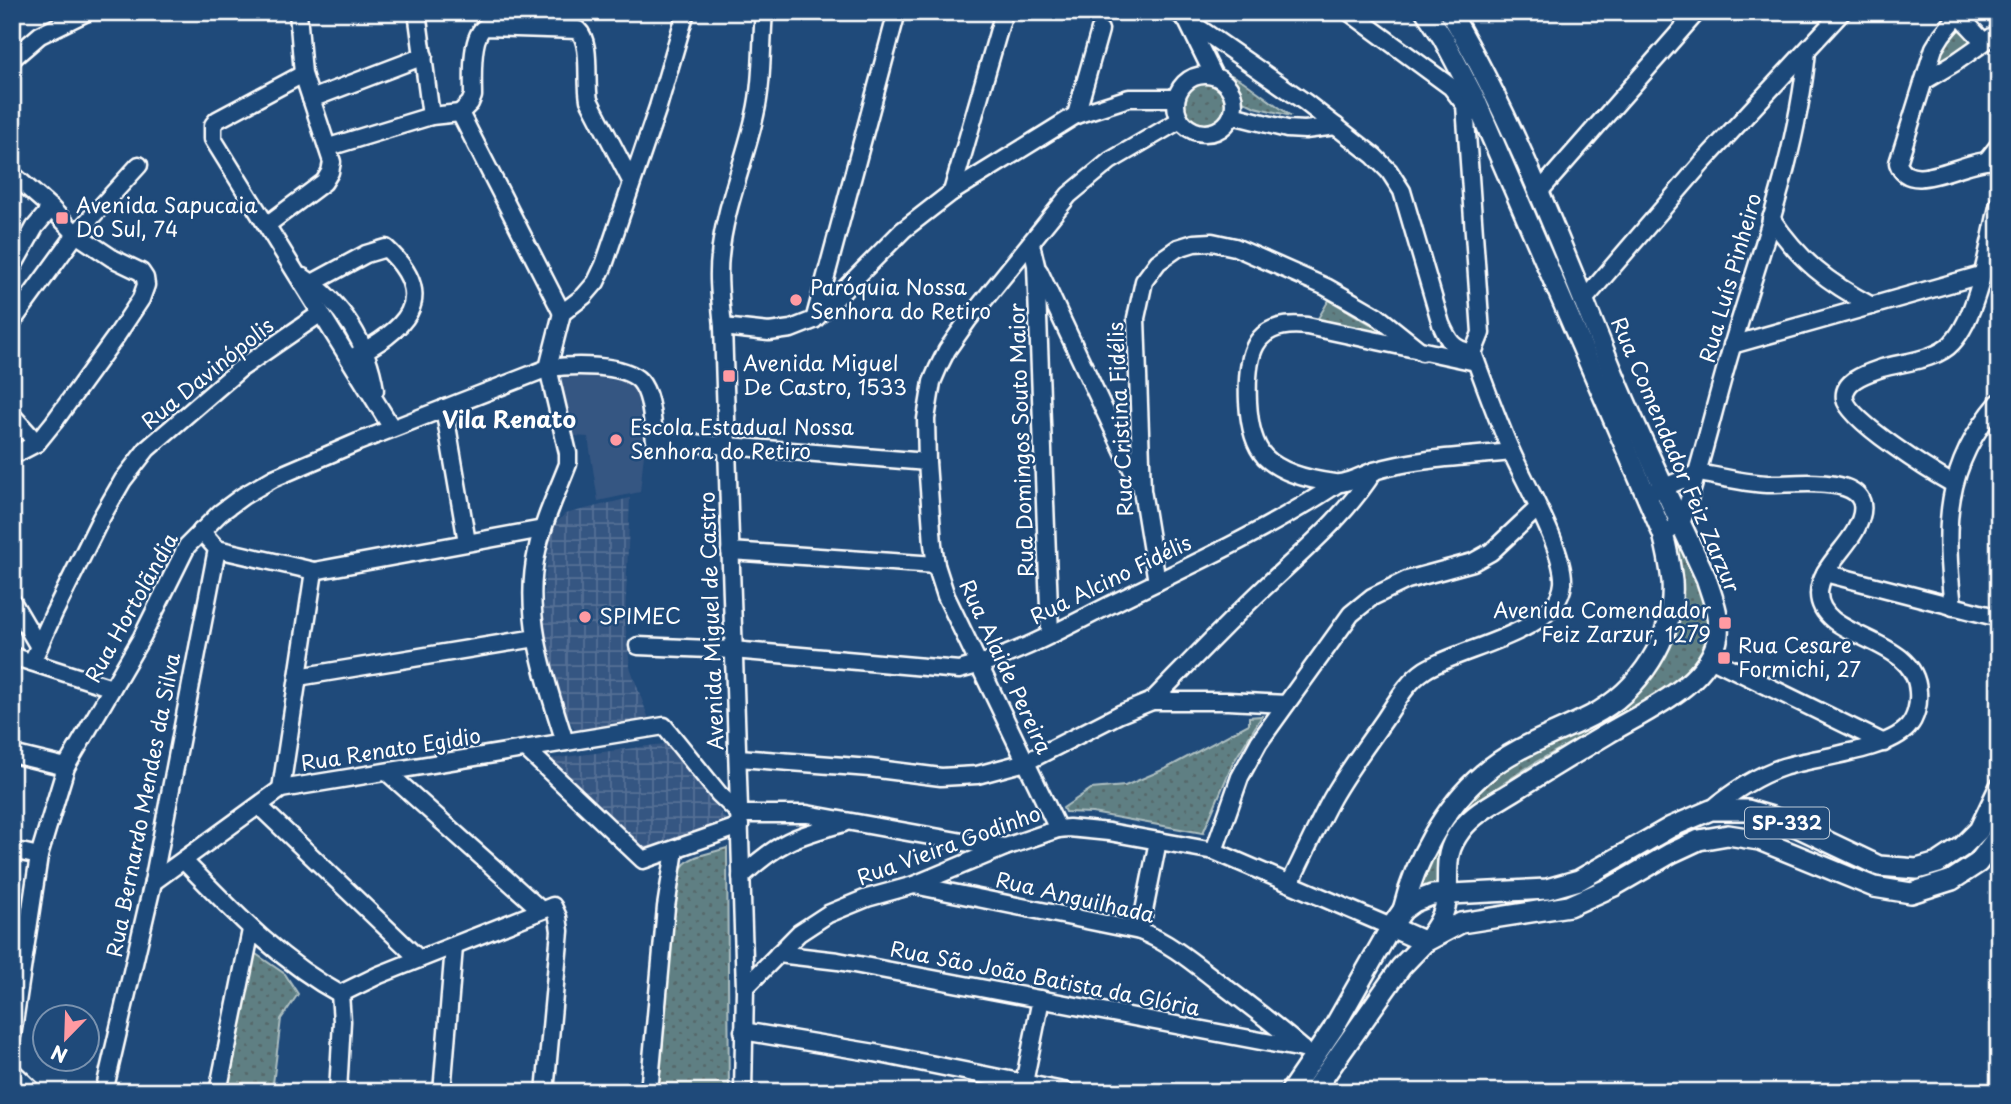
<svg xmlns="http://www.w3.org/2000/svg" width="2011" height="1104" font-family="'Playpen Sans',sans-serif">
  <defs>
    <pattern id="industrial-grid" width="8" height="8" patternUnits="userSpaceOnUse" patternTransform="scale(1.75)"><rect width="8" height="8" fill="#365682"/><path d="M0 4h8M4 0v8" fill="none" stroke="#546f95"/></pattern>
    <pattern id="grass-dots" width="8" height="8" patternUnits="userSpaceOnUse" patternTransform="scale(1.75)"><rect width="8" height="8" fill="#5e7f83"/><path d="M2 2h.1M6 6h.1" fill="none" stroke="#56686a" stroke-width="1.8" stroke-linecap="round"/></pattern>
  </defs>
  <rect width="100%" height="100%" fill="#1f4a7a"/>
  <filter id="ink" filterUnits="userSpaceOnUse"><feTurbulence type="fractalNoise" baseFrequency=".0143" numOctaves="2"/><feDisplacementMap in="SourceGraphic" scale="14" xChannelSelector="R" yChannelSelector="G"/><feConvolveMatrix kernelMatrix="1 2 1 2 8 2 1 2 1" color-interpolation-filters="sRGB"/></filter>
  <g filter="url(#ink)">
    <polygon fill="#365682" points="576,373 635,384 645,444 640,492 598,501 588,437 574,436 569,426 561,378"/>
    <g fill="url(#industrial-grid)">
      <polygon points="630,498 625,621 630,667 650,722 575,731 559,698 543,654 544,585 552,527 565,514"/>
      <polygon points="671,743 728,823 648,857 543,760"/>
    </g>
    <g fill="url(#grass-dots)" stroke="#aebfc1" stroke-width="2">
      <polygon points="1959,30 1974,42 1946,66 1936,52"/>
      <polygon points="1223,71 1243,81 1291,116 1255,107 1243,101 1238,85"/>
      <circle cx="1204" cy="105" r="23"/>
      <polygon points="1329,300 1411,348 1314,325"/>
      <polygon points="1679,532 1714,623 1705,652 1687,674 1665,690 1536,762 1495,789 1465,813 1442,888 1410,900 1450,822 1494,770 1582,725 1671,631 1669,536"/>
      <polygon points="1262,716 1233,763 1203,833 1092,813 1065,812 1063,808 1091,789 1125,786 1167,768 1249,724 1249,717"/>
      <path d="M 727,848 L 729,1092 L 659,1092 L 673,898 C 681,854 687,860 727,848 Z"/>
      <polygon points="253,952 285,974 298,994 281,1019 272,1092 226,1092"/>
    </g>
    <g fill="none" stroke-linecap="round" stroke-linejoin="round">
      <defs>
        <g id="minor">
          <path d="M 1176,12 L 1305,102 L 1374,156 L 1389,171 L 1402,191 L 1441,324 C 1448,340 1453,350 1471,352"/>
          <polyline points="1349,12 1451,87 1465,105 1481,333 1473,353"/>
          <path d="M 1961,12 L 1942,35 L 1934,48 L 1898,163 C 1910,200 1972,153 1999,162"/>
          <polyline points="1959,15 1983,41"/>
          <polyline points="418,19 431,116"/>
          <polyline points="1187,21 1214,76"/>
          <polyline points="12,59 40,35 87,12"/>
          <polyline points="303,74 217,120 213,125 213,139 392,428"/>
          <circle cx="1205" cy="104" r="29"/>
          <polyline points="1924,81 1956,62 1999,32"/>
          <polyline points="311,99 424,56"/>
          <path d="M 460,113 L 470,103 L 473,96 C 473,79 470,36 485,27 L 578,30 C 592,43 585,80 589,100 L 631,181"/>
          <polyline points="460,113 562,313"/>
          <polyline points="1076,115 1100,30"/>
          <polyline points="1232,115 1287,129 1305,130 1336,126"/>
          <polyline points="329,147 431,116 460,113"/>
          <polyline points="1988,159 1999,145"/>
          <polyline points="12,174 51,208 76,234 112,258 141,272 145,278 146,285 141,299 117,335 54,422 37,443 12,456"/>
          <polyline points="952,192 1004,12"/>
          <polyline points="1539,192 1697,12"/>
          <path d="M 1771,218 C 1800,261 1827,282 1872,306"/>
          <polyline points="268,224 324,182 330,172 332,162 303,74 298,12"/>
          <polyline points="1031,244 1036,265 1050,634"/>
          <polyline points="12,268 35,227 51,208"/>
          <polyline points="1039,271 1138,482"/>
          <path d="M 303,277 C 343,303 368,344 375,390"/>
          <path d="M 305,287 L 366,254 L 386,248 C 442,300 403,331 351,358"/>
          <polyline points="1584,300 1702,163 1842,12"/>
          <polyline points="815,317 897,12"/>
          <polyline points="12,322 76,234 139,165"/>
          <polyline points="723,327 769,332 791,329 814,320 903,230 952,192 1039,138 1076,115 1129,98 1176,98"/>
          <polyline points="1732,345 1981,275"/>
          <path d="M 1476,362 L 1307,326 C 1251,319 1246,358 1248,402 C 1249,420 1252,443 1265,457 C 1282,474 1311,480 1334,483 C 1346,485 1362,475 1374,471 C 1418,458 1466,457 1511,452"/>
          <polyline points="444,408 467,542"/>
          <polyline points="12,415 37,443"/>
          <path d="M 1699,473 C 1721,477 1744,483 1767,484 C 1797,485 1889,470 1855,531 C 1844,551 1819,570 1819,594 C 1820,641 1916,635 1918,692 C 1919,704 1916,718 1908,727 C 1887,751 1815,757 1783,767 C 1756,776 1732,792 1711,810"/>
          <path d="M 1953,484 C 1933,473 1848,420 1845,399 C 1842,380 1868,373 1882,368 C 1903,362 1937,360 1952,343 C 1979,314 1989,243 1999,203"/>
          <polyline points="1652,492 1699,473"/>
          <path d="M 1663,534 L 1681,524 C 1702,464 1715,401 1734,340 C 1763,245 1798,149 1807,51"/>
          <polyline points="217,549 314,571 543,529"/>
          <polyline points="730,551 936,565"/>
          <polyline points="1825,573 1999,618"/>
          <polyline points="1157,582 1142,490 1136,318 1144,281 1158,262 1178,248 1194,243 1212,242 1235,247 1326,287 1351,301 1377,316 1422,352"/>
          <polyline points="12,601 39,647"/>
          <path d="M 1953,607 C 1944,526 1943,467 1999,402"/>
          <path d="M 638,646 L 733,650 L 959,670 C 1014,657 1065,627 1116,602 C 1191,565 1268,530 1337,484"/>
          <polyline points="12,656 112,688"/>
          <polyline points="1710,658 1884,743"/>
          <polyline points="32,662 54,613 101,518 123,480 147,449 240,369 321,313"/>
          <polyline points="298,677 536,638"/>
          <path d="M 1152,701 C 1189,663 1225,625 1263,589 C 1302,552 1345,517 1374,471"/>
          <path d="M 565,742 C 546,681 522,616 537,551 C 543,521 557,493 568,464 L 568,453 L 548,368 L 562,313 L 584,296 L 596,282 L 604,265 L 658,107 L 686,12"/>
          <polyline points="526,749 643,860 740,826"/>
          <polyline points="12,754 66,767"/>
          <polyline points="739,758 870,768 941,777 977,775 1026,762 1120,714 1152,701 1228,701 1286,704"/>
          <polyline points="388,773 541,910"/>
          <polyline points="281,789 314,571"/>
          <polyline points="259,806 419,959"/>
          <polyline points="1058,829 946,596 936,565 933,544 927,462 926,419 932,382 938,368 947,350 968,320 1069,195 1110,161 1180,120"/>
          <polyline points="12,850 39,856"/>
          <polyline points="1214,851 1240,777 1259,742 1351,614 1372,597 1407,580 1473,562 1491,552 1538,508"/>
          <path d="M 184,861 C 232,910 279,961 340,994"/>
          <path d="M 741,877 C 778,842 795,836 844,823"/>
          <polyline points="153,882 281,789 664,726 719,794 740,814 807,814 963,842 1005,847"/>
          <path d="M 1290,883 C 1304,855 1317,825 1332,798 C 1348,770 1367,745 1385,719 C 1397,701 1407,682 1425,670 C 1461,647 1559,633 1563,583 C 1565,551 1525,483 1511,451 C 1497,419 1485,386 1473,353"/>
          <path d="M 914,885 L 1140,931 C 1168,942 1190,960 1213,978 C 1244,1001 1274,1024 1303,1049"/>
          <polyline points="1140,931 1158,841"/>
          <polyline points="778,954 838,961 1303,1049"/>
          <polyline points="745,988 799,933 828,914 867,898 914,885 1005,847 1058,829 1069,828 1109,832 1214,851 1391,927"/>
          <polyline points="340,994 379,975 553,906 558,917 560,931 545,1092"/>
          <polyline points="743,1031 875,1053 1068,1092"/>
          <path d="M 12,1036 L 39,856 L 66,767 L 142,637 L 187,546 L 220,513 L 243,496 L 274,478 L 358,442 L 548,368 C 571,365 624,363 640,381 C 652,395 652,423 655,440 L 927,462"/>
          <polyline points="12,1071 34,1092"/>
          <polyline points="1024,1083 1041,999"/>
          <polyline points="104,1092 153,882 217,549 201,531"/>
          <polyline points="218,1092 251,930"/>
          <polyline points="338,1092 342,1021 340,994"/>
          <polyline points="442,1092 454,947"/>
          <polyline points="649,1092 666,907 675,850"/>
          <path d="M 743,1092 L 745,988 L 723,327 C 721,304 717,280 720,256 C 724,209 745,161 755,115 C 763,81 761,46 764,12"/>
        </g>
        <g id="major">
          <path d="M 1403,910 C 1415,861 1444,807 1483,774 C 1513,747 1556,734 1591,716 C 1639,691 1676,637 1672,581 C 1670,565 1667,549 1663,534 L 1475,99 L 1443,38 L 1426,12"/>
          <polyline points="1391,927 1425,942"/>
          <path d="M 1425,942 C 1437,928 1446,913 1447,895 C 1449,867 1443,854 1461,830 C 1474,813 1494,803 1512,792 C 1544,772 1575,753 1607,734 C 1645,711 1711,684 1718,635 C 1720,615 1712,597 1706,578 C 1675,511 1642,443 1614,375 C 1563,252 1518,127 1450,12"/>
          <polyline points="1290,1092 1333,1029 1391,927 1403,910 1414,902 1432,895 1547,889 1579,880 1671,827 1711,810 1748,810 1772,817 1797,827 1879,866 1917,869 1938,863 1962,847 1979,830 1999,788"/>
          <polyline points="1313,1092 1401,967 1425,942 1461,923 1569,906 1614,886 1671,853 1699,840 1728,835 1759,840 1874,887 1911,893 1952,880 1978,863 1999,835"/>
        </g>
      </defs>
      <use href="#minor" stroke="#fff" stroke-width="21"/>
      <use href="#major" stroke="#fff" stroke-width="24"/>
      <use href="#minor" stroke="#1f4a7a" stroke-width="16"/>
      <use href="#major" stroke="#1f4a7a" stroke-width="19"/>
    </g>
  </g>
  <g fill="#ff9aa2" stroke="#1f4a7a" stroke-width="2.5">
    <rect x="55" y="211" width="14" height="14" rx="3.5"/>
    <circle cx="796" cy="300" r="7"/>
    <rect x="722" y="369" width="14" height="14" rx="3.5"/>
    <circle cx="616" cy="440" r="7"/>
    <circle cx="585" cy="617" r="7"/>
    <rect x="1718" y="616" width="14" height="14" rx="3.5"/>
    <rect x="1717" y="651" width="14" height="14" rx="3.5"/>
  </g>
  <g text-anchor="middle" stroke-width="5" stroke-linejoin="round" paint-order="stroke">
    <rect fill="#1f4a7a" stroke="#bcc9d7" stroke-width="2" x="1745" y="807.5" width="84" height="31" rx="5"/>
    <g font-size="19" font-weight="bold" fill="#fff">
      <text x="1787" y="830">SP-332</text>
    </g>
    <g font-size="21" fill="#fff" stroke="#1f4a7a" text-anchor="start">
      <text x="76" y="213">Avenida Sapucaia<tspan x="76" dy="24">Do Sul, 74</tspan></text>
      <text x="810" y="295">Paróquia Nossa<tspan x="810" dy="24">Senhora do Retiro</tspan></text>
      <text x="743" y="371">Avenida Miguel<tspan x="743" dy="24">De Castro, 1533</tspan></text>
      <text x="630" y="435">Escola Estadual Nossa<tspan x="630" dy="24">Senhora do Retiro</tspan></text>
      <text x="1711" y="618" text-anchor="end">Avenida Comendador<tspan x="1711" dy="24">Feiz Zarzur, 1279</tspan></text>
      <text x="599" y="624">SPIMEC</text>
      <text x="1738" y="653">Rua Cesare<tspan x="1738" dy="24">Formichi, 27</tspan></text>
    </g>
    <g font-size="21" fill="#fff" stroke="#1f4a7a">
      <text transform="translate(1731 278) rotate(-74)" y="7">Rua Luís Pinheiro</text>
      <text transform="translate(208 374) rotate(-39)" y="7">Rua Davinópolis</text>
      <text transform="translate(1121 419) rotate(-93)" y="7">Rua Cristina Fidélis</text>
      <text transform="translate(1022 440) rotate(-92)" y="7">Rua Domingos Souto Maior</text>
      <text transform="translate(1675 455) rotate(67)" y="7">Rua Comendador Feiz Zarzur</text>
      <text transform="translate(1111 580) rotate(-26)" y="7">Rua Alcino Fidélis</text>
      <text transform="translate(132 608) rotate(-61)" y="7">Rua Hortolãndia</text>
      <text transform="translate(712 621) rotate(-92)" y="7">Avenida Miguel de Castro</text>
      <text transform="translate(1005 667) rotate(65)" y="7">Rua Alaide Pereira</text>
      <text transform="translate(391 750) rotate(-9)" y="7">Rua Renato Egidio</text>
      <text transform="translate(144 805) rotate(-79)" y="7">Rua Bernardo Mendes da Silva</text>
      <text transform="translate(949 846) rotate(-20)" y="7">Rua Vieira Godinho</text>
      <text transform="translate(1075 898) rotate(13)" y="7">Rua Anguilhada</text>
      <text transform="translate(1045 979) rotate(11)" y="7">Rua São João Batista da Glória</text>
    </g>
    <g font-size="23" font-weight="bold" fill="#fff" stroke="#1f4a7a">
      <text x="509" y="428">Vila Renato</text>
    </g>
  </g>
  <rect width="2011" height="1104" fill="none" stroke="#1f4a7a" stroke-width="42"/>
  <rect x="21" y="21" width="1969" height="1062" fill="none" stroke="#fff" stroke-width="2.5" filter="url(#ink)"/>
  <g transform="translate(66 1038) rotate(203)"><circle r="33" fill="#1f4a7a" stroke="#7992af" stroke-width="2"/>
  <path d="M0-5L12 26L0 18L-12 26Z" fill="#ff9aa2"/>
  <text y="-10" font-size="19" font-weight="bold" text-anchor="middle" fill="#ffffff">N</text>
  </g>
</svg>
